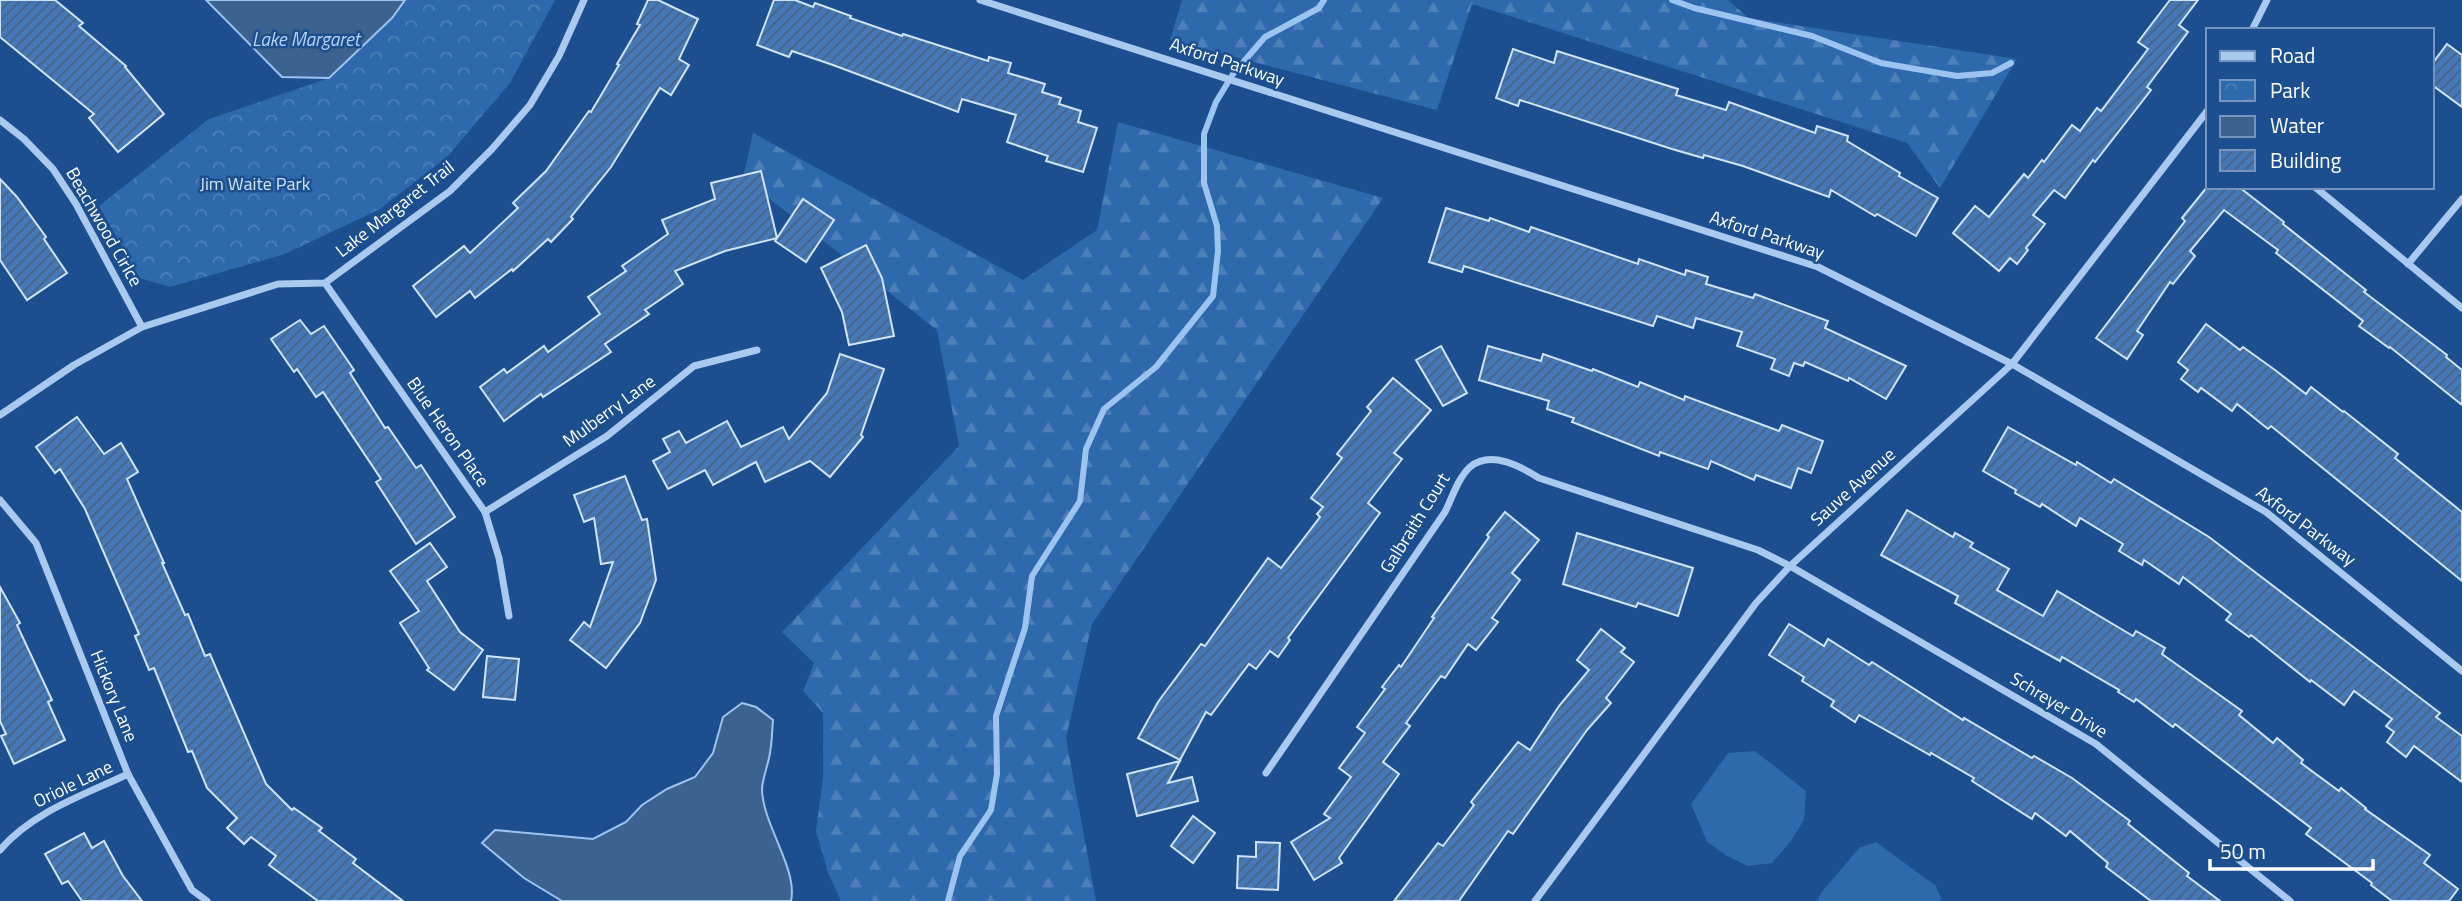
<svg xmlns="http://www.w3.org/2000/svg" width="2462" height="901" font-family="'Titillium Web',sans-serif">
  <defs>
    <pattern id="forest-firs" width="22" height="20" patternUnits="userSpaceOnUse" patternTransform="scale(1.75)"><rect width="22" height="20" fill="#2e69ad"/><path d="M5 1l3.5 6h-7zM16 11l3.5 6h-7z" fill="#4d80b9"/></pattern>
    <pattern id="park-crowns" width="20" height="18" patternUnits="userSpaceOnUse" patternTransform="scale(1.75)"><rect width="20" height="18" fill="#2e69ad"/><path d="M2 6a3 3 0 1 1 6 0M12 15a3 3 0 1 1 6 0" fill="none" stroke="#4d80b9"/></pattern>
    <pattern id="building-hatch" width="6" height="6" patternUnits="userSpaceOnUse" patternTransform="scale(1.75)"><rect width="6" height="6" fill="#4478b7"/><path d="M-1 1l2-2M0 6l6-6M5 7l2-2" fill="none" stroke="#486282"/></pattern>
  </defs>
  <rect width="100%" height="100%" fill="#1b4f8f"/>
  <g fill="url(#forest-firs)">
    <polygon points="1182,0 1728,0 1749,18 2017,59 1940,188 1907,143 1472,4 1437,110 1170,40"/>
    <polygon points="1118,122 1383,198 1092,624 1066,738 1096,901 841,901 828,873 816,831 823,777 823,713 803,691 814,663 782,632 959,446 937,330 743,178 753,133 1023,280 1097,230"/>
  </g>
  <polygon fill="url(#park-crowns)" points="405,0 555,0 510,83 448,156 380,209 285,254 170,287 140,278 99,206 209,119 329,78 392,18"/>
  <g fill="#2e69ad">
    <polygon points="1755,751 1806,791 1804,820 1791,841 1772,863 1748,866 1727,856 1707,842 1691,804 1728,753"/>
    <polygon points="1876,842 1936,886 1942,901 1817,901 1821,893 1859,848"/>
  </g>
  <g fill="#3c6290" stroke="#9cc4f0" stroke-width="2">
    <polygon points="206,0 405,0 392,18 329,78 282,77"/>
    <path d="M 742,703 L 756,707 L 773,720 C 772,732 772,746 769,758 C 767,768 762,780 762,790 C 763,825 798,869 791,901 L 562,901 L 524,878 L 482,843 L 495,830 L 593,839 L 626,822 L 642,805 L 667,789 L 695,777 L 713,753 L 723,717 Z"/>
  </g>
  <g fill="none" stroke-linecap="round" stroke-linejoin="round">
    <g stroke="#9cc4f0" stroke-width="6">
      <polyline points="1672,0 1694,8 1812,36 1881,63 1957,76 1992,73 2011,63"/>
      <polyline points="948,901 960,856 991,810 997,774 996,716 1025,628 1032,576 1080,501 1086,449 1104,409 1156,367 1213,296 1218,251 1217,226 1204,183 1204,134 1216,102 1233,74 1265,37 1319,8 1324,0"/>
    </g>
  </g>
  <g fill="url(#building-hatch)" stroke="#cfe3fa" stroke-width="2">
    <polygon points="0,0 55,0 83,23 79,26 126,66 125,67 164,114 118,152 89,118 94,114 0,37"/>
    <polygon points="648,0 658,0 698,19 679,59 689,65 671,95 660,88 611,167 571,217 573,219 551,242 548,239 513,271 512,269 475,298 470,291 436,317 413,286 464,246 470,253 518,208 513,203 546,171 589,111 591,112 619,65 617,64 640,25 637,24"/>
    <polygon points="774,0 795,0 813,7 815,3 851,16 850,18 902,36 903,34 988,61 989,57 1011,63 1008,73 1045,84 1042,92 1061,98 1059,104 1081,111 1078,122 1097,128 1083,172 1046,161 1048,156 1007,142 1016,115 962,99 958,112 833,65 792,51 789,57 757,45"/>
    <polygon points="2170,0 2198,0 2179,25 2188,32 2147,87 2151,90 2095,162 2093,160 2065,198 2054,190 2033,215 2045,224 2026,248 2028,250 2017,264 2010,258 1999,271 1953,233 1975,206 1989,217 2024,174 2028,178 2042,160 2044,162 2072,125 2080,131 2097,108 2101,111 2148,49 2138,42"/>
    <polygon points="2447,44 2462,55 2462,107 2432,85 2432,64"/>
    <polygon points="1513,49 1554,63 1557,51 1678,89 1676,95 1726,110 1729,102 1815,133 1817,126 1848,136 1847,141 1900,173 1899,176 1938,198 1916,236 1877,214 1875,216 1831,190 1829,197 1743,166 1704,155 1703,158 1672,149 1520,100 1518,106 1496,98"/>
    <polygon points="761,171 777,238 803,199 834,220 806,262 775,241 777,238 725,251 675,271 683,284 645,310 649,314 605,344 611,352 543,397 541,394 504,421 480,387 504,369 507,373 544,346 548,352 600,314 588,297 626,271 622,266 668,234 662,220 715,199 711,183"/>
    <polygon points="0,179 17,197 46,237 44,239 67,273 27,300 0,260"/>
    <polygon points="2207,187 2239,187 2284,222 2283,224 2366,290 2364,292 2447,355 2446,357 2462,370 2462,405 2390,347 2389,348 2359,326 2363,321 2276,253 2278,250 2224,210 2190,251 2195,256 2173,284 2170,282 2137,331 2143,335 2127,359 2096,338 2185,221 2182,218"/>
    <polygon points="1446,208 1489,221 1490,218 1529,232 1531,227 1638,264 1639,259 1685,275 1686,270 1708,277 1706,284 1753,298 1755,294 1828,321 1825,328 1906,366 1886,399 1849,378 1848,381 1805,362 1803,366 1794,363 1789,376 1771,369 1775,359 1737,346 1742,332 1696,318 1693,328 1657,316 1653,326 1464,266 1462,272 1429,262"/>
    <polygon points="866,245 882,278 894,336 849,345 842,312 821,268"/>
    <polygon points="300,320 311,334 324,326 354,370 350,373 385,428 388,427 416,468 421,465 455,517 416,544 376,482 381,479 323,392 316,397 297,369 294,372 271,339"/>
    <polygon points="2206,324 2240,350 2243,347 2275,370 2306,394 2311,387 2343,412 2344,411 2398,454 2395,458 2462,512 2462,581 2271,426 2268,429 2237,404 2232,411 2201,388 2198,392 2181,379 2188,370 2178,362"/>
    <polygon points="1441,346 1467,393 1443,406 1416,360"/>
    <polygon points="1488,346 1541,361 1543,354 1592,371 1593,369 1638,387 1640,382 1684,400 1685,396 1779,431 1782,425 1823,441 1811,473 1798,468 1791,488 1756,475 1754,480 1711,461 1708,469 1660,452 1659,456 1572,422 1574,418 1547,409 1549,401 1479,380"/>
    <polygon points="840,354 884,369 861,435 863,437 830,477 810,461 765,482 756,462 713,485 705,470 668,489 653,461 670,452 663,439 679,431 686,443 727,421 741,447 783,427 789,439 827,393"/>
    <polygon points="1393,378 1431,410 1394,453 1402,459 1368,503 1380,513 1288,638 1290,640 1278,657 1270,651 1256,669 1249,664 1211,715 1206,712 1180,760 1138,738 1158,702 1201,644 1205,646 1268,558 1281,568 1320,517 1317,514 1323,507 1311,498 1342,458 1337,454 1371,411 1367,407"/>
    <polygon points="77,417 104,454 121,443 138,472 127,479 164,563 162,563 185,615 188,614 205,656 210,654 266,784 292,810 294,808 322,828 319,831 356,859 353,863 403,901 318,901 269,865 276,856 251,837 244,844 227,828 237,818 207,788 192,751 188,752 154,668 149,670 135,636 139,634 85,509 60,469 55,473 36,447"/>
    <polygon points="2008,427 2076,465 2077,462 2111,483 2114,479 2209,537 2440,713 2436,717 2462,736 2462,782 2414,746 2406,757 2387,742 2394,732 2386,726 2392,719 2354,691 2344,705 2311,680 2310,682 2251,635 2249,637 2226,620 2231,614 2183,577 2179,584 2144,560 2142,565 2119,551 2123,544 2080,518 2076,526 2042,504 2040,507 2015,493 2016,490 1983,471"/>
    <polygon points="625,476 642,520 647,519 656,580 640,623 606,668 570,640 584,622 590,627 613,562 601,564 594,518 584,522 574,495"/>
    <polygon points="1907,510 1953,537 1955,533 1973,543 1970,547 2009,569 1997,590 2043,616 2057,591 2133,636 2136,631 2165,648 2162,654 2242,711 2239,715 2273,743 2277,738 2303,760 2301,763 2339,791 2341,788 2366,808 2365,809 2430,855 2424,863 2458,889 2449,901 2392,901 2371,885 2372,883 2306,834 2311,828 2175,724 2173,727 2136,699 2134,702 2118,692 2119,690 2062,657 2060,661 1955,603 1958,596 1881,555"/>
    <polygon points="1505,512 1539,540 1512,573 1520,580 1492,618 1498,622 1476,650 1468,644 1445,678 1441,676 1406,723 1410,726 1383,762 1399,774 1339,858 1342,863 1314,880 1291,842 1330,818 1324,814 1351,777 1339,768 1365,733 1357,727 1385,689 1382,687 1399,665 1401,667 1434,618 1432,617 1489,537 1487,535"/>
    <polygon points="1577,533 1693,568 1678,616 1638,603 1636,607 1563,584"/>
    <polygon points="430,543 447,567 427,581 460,632 483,650 454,690 427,670 429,668 400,623 419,611 390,571"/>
    <polygon points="0,587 20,623 17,625 52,700 48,702 65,740 14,764 1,736 6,734 0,721"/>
    <polygon points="1789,624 1824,646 1828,639 1869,665 1872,662 1963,720 1964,718 2032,758 2034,756 2072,778 2130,821 2128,824 2189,873 2187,876 2220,901 2151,901 2106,867 2108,863 2070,831 2066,836 2035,813 2032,819 1972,781 1974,778 1931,753 1930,755 1859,715 1855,722 1831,706 1834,701 1802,681 1804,677 1769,655"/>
    <polygon points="1601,629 1625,648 1621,652 1634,662 1606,698 1611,703 1587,730 1513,834 1508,831 1459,901 1394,901 1438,843 1443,846 1474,805 1471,802 1518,742 1530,750 1559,706 1589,670 1577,660"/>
    <polygon points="487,656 519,659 515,700 483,697"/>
    <polygon points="1180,761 1168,783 1192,777 1198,801 1137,816 1127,774"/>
    <polygon points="1193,816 1215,833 1193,863 1171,846"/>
    <polygon points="84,833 92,848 104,841 123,876 142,901 82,901 68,881 62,884 45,854"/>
    <polygon points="1256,842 1280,843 1278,890 1237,888 1238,856 1256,857"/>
  </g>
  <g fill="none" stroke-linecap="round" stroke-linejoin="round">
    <g stroke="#a9c9ee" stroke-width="7">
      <polyline points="980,0 1818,267 2012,364 2266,512 2462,671"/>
      <polyline points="2252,30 2267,0"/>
      <polyline points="0,120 24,139 53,169 76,204 142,327"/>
      <polyline points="2315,187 2462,308"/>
      <polyline points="2408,264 2462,199"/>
      <polyline points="325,283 485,512 499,558 509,616"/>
      <polyline points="0,415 74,365 142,327 278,284 325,283 450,191 492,149 530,105 559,56 584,0"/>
      <polyline points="0,500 36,543 128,774 192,890 207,901"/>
      <polyline points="485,512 607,436 694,366 757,350"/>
      <path d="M 1266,773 L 1445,512 C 1452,498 1458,478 1470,467 C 1491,450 1520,466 1539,478 L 1758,550 L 1790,566 L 2096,744 L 2290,901"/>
      <path d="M 0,850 C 32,812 84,795 128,774"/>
      <polyline points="1535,901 1756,603 1790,566 2012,364 2208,110"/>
    </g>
  </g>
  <g text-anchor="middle" stroke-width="5" stroke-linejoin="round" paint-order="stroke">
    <g font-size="18" fill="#fff" stroke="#1b4f8f">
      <text transform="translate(1227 62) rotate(18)" y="6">Axford Parkway</text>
      <text transform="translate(395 209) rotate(-38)" y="6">Lake Margaret Trail</text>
      <text transform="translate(104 227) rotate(60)" y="6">Beachwood Cirlce</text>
      <text transform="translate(1767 235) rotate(18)" y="6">Axford Parkway</text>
      <text transform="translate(609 411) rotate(-36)" y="6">Mulberry Lane</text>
      <text transform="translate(448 432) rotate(55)" y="6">Blue Heron Place</text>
      <text transform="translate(1853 487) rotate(-42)" y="6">Sauve Avenue</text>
      <text transform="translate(1415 523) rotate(-58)" y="6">Galbraith Court</text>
      <text transform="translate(2306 526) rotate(37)" y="6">Axford Parkway</text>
      <text transform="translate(114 696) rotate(68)" y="6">Hickory Lane</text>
      <text transform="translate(2059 705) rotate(31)" y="6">Schreyer Drive</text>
      <text transform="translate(73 784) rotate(-26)" y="6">Oriole Lane</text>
    </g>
    <g font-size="18" fill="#cfe3fa" stroke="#1b4f8f">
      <text x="255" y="190">Jim Waite Park</text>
    </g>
    <g font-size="19" font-style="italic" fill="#b5d3f5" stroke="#1b4f8f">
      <text x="306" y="46">Lake Margaret</text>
    </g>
  </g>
  <rect x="2206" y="28" width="228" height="161" fill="#1b4f8f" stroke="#7695bc" stroke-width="2"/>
  <rect x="2220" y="51" width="35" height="10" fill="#a9c9ee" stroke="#7695bc" stroke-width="2"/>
  <text x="2270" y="63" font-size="21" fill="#ffffff">Road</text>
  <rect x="2220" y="80" width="35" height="21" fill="url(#park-crowns)" stroke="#7695bc" stroke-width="2"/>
  <text x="2270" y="98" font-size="21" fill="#ffffff">Park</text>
  <rect x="2220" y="116" width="35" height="21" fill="#3c6290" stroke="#7695bc" stroke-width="2"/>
  <text x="2270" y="133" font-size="21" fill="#ffffff">Water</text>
  <rect x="2220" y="150" width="35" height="21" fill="url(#building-hatch)" stroke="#7695bc" stroke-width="2"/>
  <text x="2270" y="168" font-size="21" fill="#ffffff">Building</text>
  <path d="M2210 859v10h163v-10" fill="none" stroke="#ffffff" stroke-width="3.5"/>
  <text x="2220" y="859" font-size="21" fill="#ffffff" stroke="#1b4f8f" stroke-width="5" paint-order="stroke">50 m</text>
</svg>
